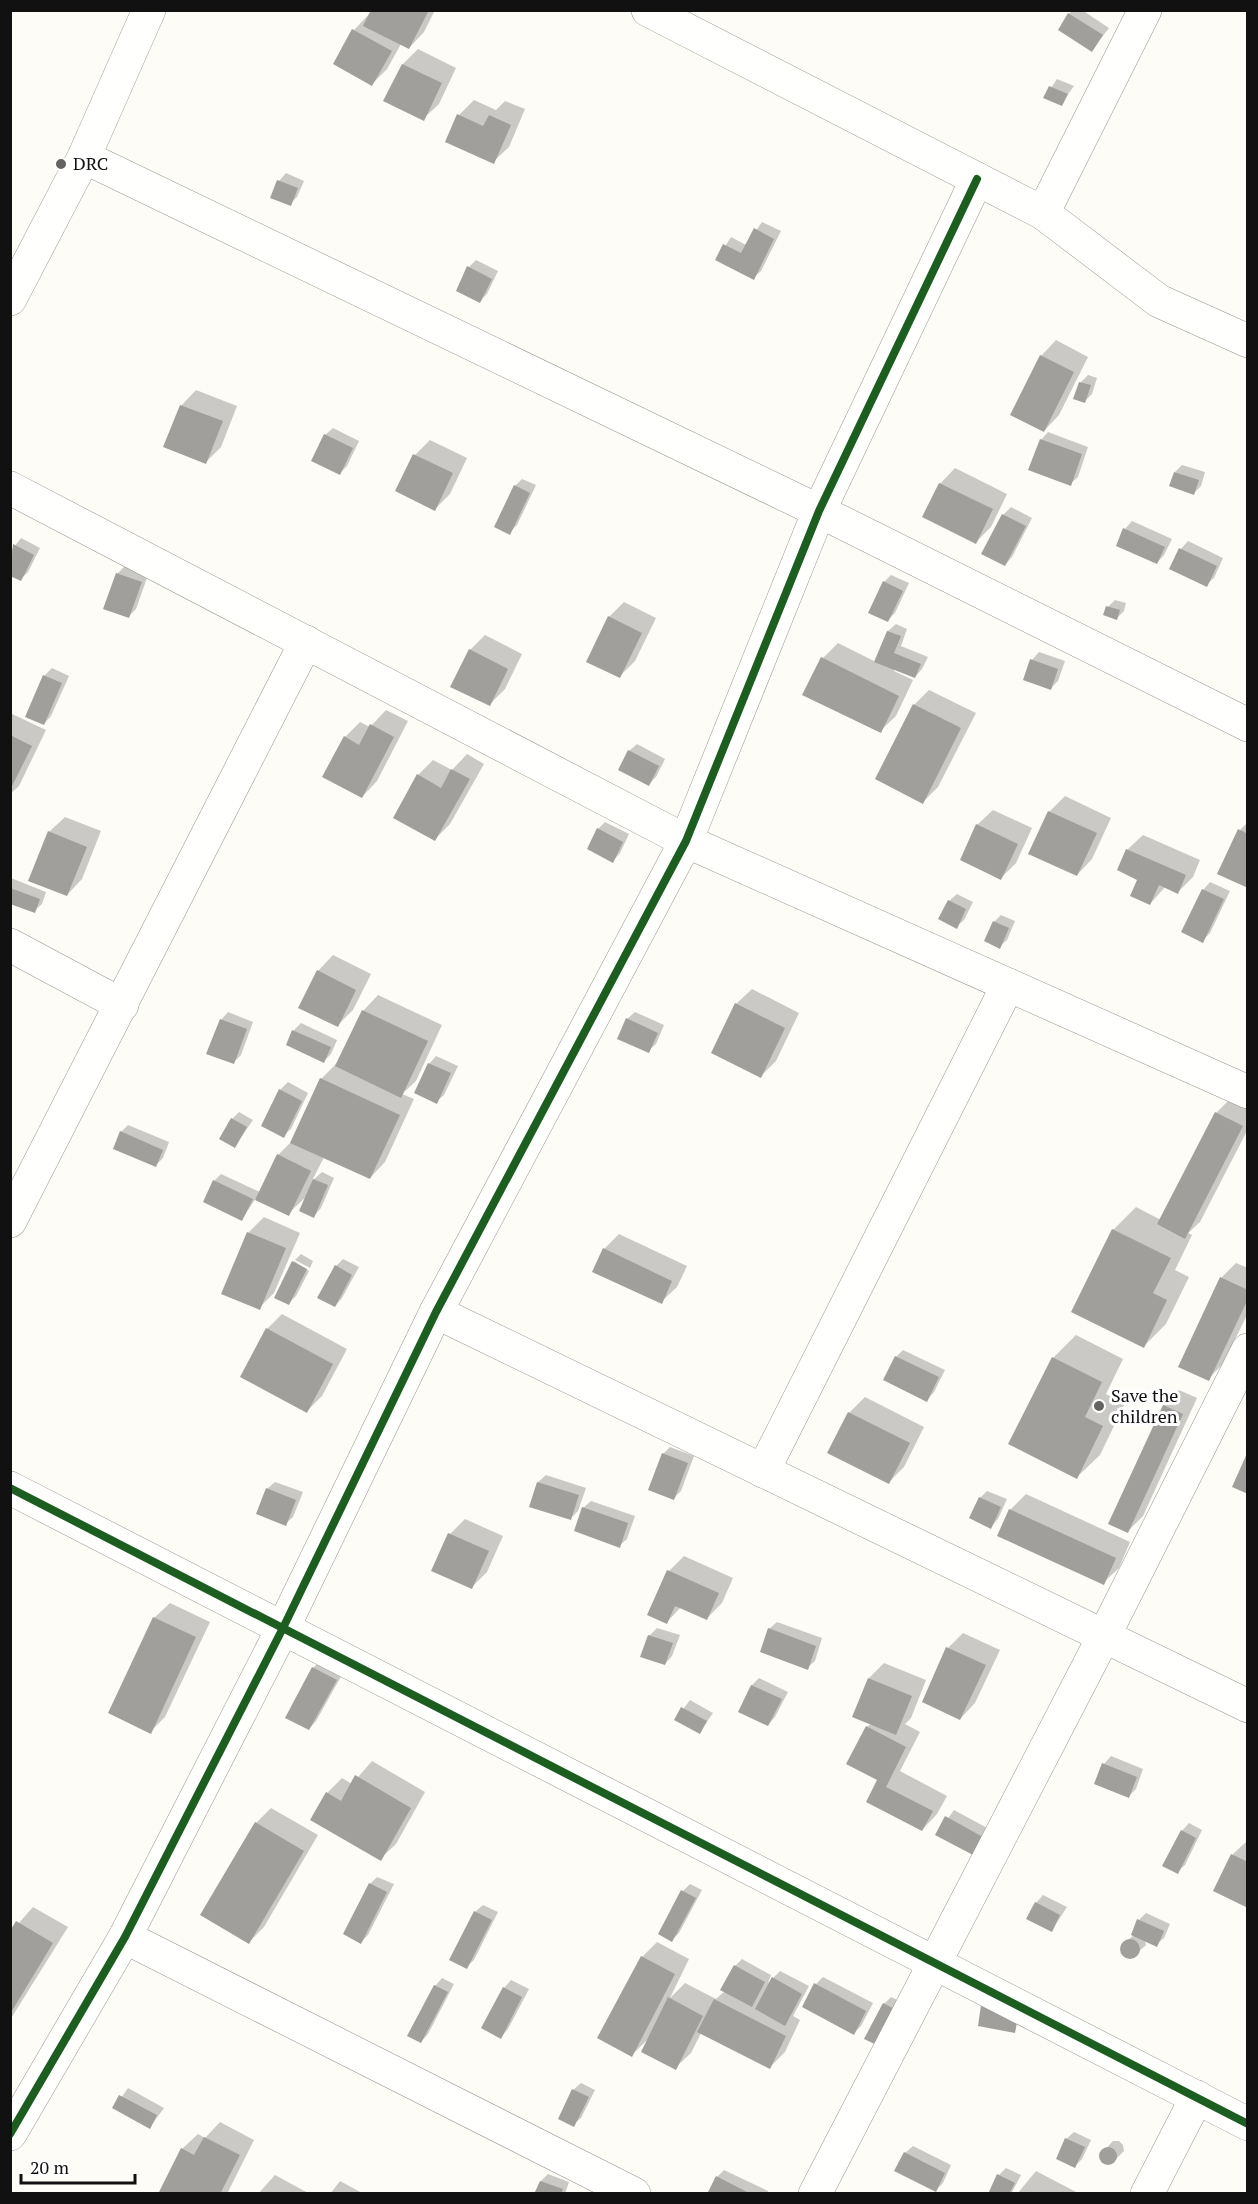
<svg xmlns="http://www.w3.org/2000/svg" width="1258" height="2204" font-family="'PT Serif',serif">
  <rect width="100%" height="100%" fill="#fdfcf7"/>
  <g fill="#0003">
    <polygon points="373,10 435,10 424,32 409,48 401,44 387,69 372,84 335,64 354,30"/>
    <polygon points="1073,10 1082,10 1109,28 1092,50 1069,14"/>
    <polygon points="418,49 456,68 439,104 423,119 385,100 403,64"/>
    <polygon points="1057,79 1074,86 1061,104 1045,97"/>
    <polygon points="474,100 496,110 505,101 525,109 509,147 493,162 459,115"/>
    <polygon points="286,173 304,181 297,197 290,204 272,197 279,181"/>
    <polygon points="762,222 781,231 761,271 753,278 717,259 731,237 746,245"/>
    <polygon points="476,260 498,271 487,294 480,301 469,267"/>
    <polygon points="1056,340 1088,357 1059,415 1044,431 1012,414 1041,356"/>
    <polygon points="1088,375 1097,378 1092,394 1085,401 1080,383"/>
    <polygon points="196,390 237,406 221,447 206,462 181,406"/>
    <polygon points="333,428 359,441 347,466 340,473 325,435"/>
    <polygon points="1048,432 1088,447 1078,477 1070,484 1041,440"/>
    <polygon points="430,440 467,458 450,494 435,509 397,490 415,455"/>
    <polygon points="1182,465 1205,472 1201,486 1194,493 1175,472"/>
    <polygon points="955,468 1007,494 991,527 976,542 940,484"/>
    <polygon points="522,479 536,485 517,525 509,533 515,486"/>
    <polygon points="1011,507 1032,518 1012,557 1005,565 1003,515"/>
    <polygon points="1132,521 1172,539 1164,555 1157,563 1118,545 1125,529"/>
    <polygon points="21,538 40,548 28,572 21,579 10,575 10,552"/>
    <polygon points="1188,541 1223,558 1214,578 1206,585 1181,549"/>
    <polygon points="125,566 148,575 136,609 128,617 117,574"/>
    <polygon points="891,575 909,583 895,613 888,620 884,582"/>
    <polygon points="1115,600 1126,603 1124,611 1117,618 1108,607"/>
    <polygon points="624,602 656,618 635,661 620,676 609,617"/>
    <polygon points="896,624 907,629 901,646 928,657 922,669 915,677 895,668 894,671 913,680 896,716 880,731 823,658 838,643 876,662 888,631"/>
    <polygon points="485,635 522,654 505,689 490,704 470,650"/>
    <polygon points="1039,652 1065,661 1058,681 1051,688 1025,679 1032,660"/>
    <polygon points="52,668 69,676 51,716 44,724 27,716 44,676"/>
    <polygon points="929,690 976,713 938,787 923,802 914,705"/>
    <polygon points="386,710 408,721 377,781 362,797 345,737 360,722 370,727"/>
    <polygon points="10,713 46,730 19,786 10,794"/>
    <polygon points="637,744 665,759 656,777 649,784 629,751"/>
    <polygon points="467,754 484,764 450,824 435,839 418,775 433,760 452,770"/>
    <polygon points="1065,796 1111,818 1092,859 1077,875 1030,853 1050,811"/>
    <polygon points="993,810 1032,828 1016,863 1001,878 977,825"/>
    <polygon points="65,817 101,831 82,879 67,895 49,832"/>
    <polygon points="605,822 629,834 620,853 613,861 598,829"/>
    <polygon points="1248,822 1248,886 1240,830"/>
    <polygon points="1143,835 1200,860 1193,877 1178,892 1166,886 1150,904 1127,850"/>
    <polygon points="11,878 46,892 42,904 34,911 10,902"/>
    <polygon points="1210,882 1230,891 1210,933 1202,941 1203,890"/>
    <polygon points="957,894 973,902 964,920 956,927 949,901"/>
    <polygon points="1001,915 1015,921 1007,940 999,947 994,922"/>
    <polygon points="333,955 371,974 353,1010 338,1025 318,971"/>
    <polygon points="752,989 799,1013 776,1061 760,1077 736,1004"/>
    <polygon points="378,995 442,1025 416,1081 402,1094 414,1099 385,1162 370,1178 324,1157 312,1181 322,1172 334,1178 321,1208 314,1216 308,1195 288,1214 256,1198 242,1219 214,1181 221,1174 260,1192 278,1155 293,1140 321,1079 336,1064 363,1011"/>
    <polygon points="228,1012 253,1022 241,1055 234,1062 221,1020"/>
    <polygon points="635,1012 664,1025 656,1044 648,1051 627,1019"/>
    <polygon points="301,1023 337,1040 331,1054 324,1061 288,1044 294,1030"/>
    <polygon points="436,1056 458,1066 444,1095 436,1102 429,1064"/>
    <polygon points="288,1082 308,1093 291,1129 283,1136 263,1125 280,1090"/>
    <polygon points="1231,1098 1248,1106 1248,1129 1200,1222 1188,1233 1192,1235 1175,1270 1189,1277 1166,1324 1143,1347 1113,1230 1136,1207 1161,1220 1216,1113"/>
    <polygon points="239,1112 253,1120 235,1146 232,1119"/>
    <polygon points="128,1125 169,1142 163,1158 155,1166 121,1132"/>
    <polygon points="264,1217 300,1233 274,1293 259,1308 223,1293 249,1232"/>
    <polygon points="619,1234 687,1266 677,1287 661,1302 604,1249"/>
    <polygon points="301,1254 313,1261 310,1268 295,1260"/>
    <polygon points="343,1259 359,1267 342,1298 335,1306 336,1266"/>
    <polygon points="294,1261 309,1271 296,1296 289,1303 276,1297"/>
    <polygon points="1236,1263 1248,1268 1248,1313 1223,1364 1208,1379 1221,1278"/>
    <polygon points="282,1314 347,1349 322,1396 307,1411 267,1329"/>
    <polygon points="1076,1335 1123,1359 1106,1394 1125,1403 1100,1455 1077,1477 1053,1358"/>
    <polygon points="903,1350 945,1370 934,1392 927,1400 896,1357"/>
    <polygon points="1179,1390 1197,1398 1143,1516 1128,1531 1164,1405"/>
    <polygon points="865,1397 924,1427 904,1467 889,1482 829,1452 849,1413"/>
    <polygon points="670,1447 694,1456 681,1491 673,1499 663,1454"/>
    <polygon points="546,1475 586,1488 578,1511 571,1518 538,1482"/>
    <polygon points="275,1482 303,1492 293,1517 285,1524 267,1489"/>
    <polygon points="987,1491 1007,1499 998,1519 991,1527 980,1498"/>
    <polygon points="1026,1494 1130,1542 1119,1568 1103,1583 999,1535 1011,1509"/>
    <polygon points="591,1501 635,1516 627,1539 619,1546 583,1508"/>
    <polygon points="465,1519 503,1536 487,1572 471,1588 450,1534"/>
    <polygon points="684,1556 733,1578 722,1603 707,1618 681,1607 666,1623 669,1571"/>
    <polygon points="170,1603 210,1622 165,1717 150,1732 154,1618"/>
    <polygon points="777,1622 822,1638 815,1661 807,1668 769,1629"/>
    <polygon points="657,1628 680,1635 672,1656 665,1664 649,1636"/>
    <polygon points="963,1633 1000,1650 975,1703 960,1719 948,1648"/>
    <polygon points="320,1661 343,1673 316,1721 309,1729 313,1668"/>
    <polygon points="884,1663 926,1680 911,1718 905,1724 920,1732 900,1771 947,1796 937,1814 922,1830 879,1780 867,1727 872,1723 854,1716 869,1678"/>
    <polygon points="759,1678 788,1692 775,1717 768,1725 740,1711 752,1685"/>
    <polygon points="690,1700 713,1713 700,1732 676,1719"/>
    <polygon points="1111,1756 1143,1769 1136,1789 1129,1796 1096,1783 1104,1764"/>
    <polygon points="372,1761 425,1792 396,1844 380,1859 327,1793 342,1778 352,1784"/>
    <polygon points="271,1808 318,1835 264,1927 249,1942 256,1823"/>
    <polygon points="954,1810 989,1829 980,1846 937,1834"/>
    <polygon points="1189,1823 1202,1830 1185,1865 1177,1872 1182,1831"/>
    <polygon points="1248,1840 1248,1907 1215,1890 1233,1854"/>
    <polygon points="377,1877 394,1884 368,1935 361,1942 370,1884"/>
    <polygon points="690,1884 702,1890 679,1933 672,1940 683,1891"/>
    <polygon points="1043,1895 1067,1907 1052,1930 1036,1903"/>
    <polygon points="483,1905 498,1912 474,1960 466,1967 475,1912"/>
    <polygon points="33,1907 68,1927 10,2020 10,1933"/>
    <polygon points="1146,1913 1170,1924 1164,1938 1156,1945 1145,1940 1146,1945 1134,1956 1124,1955 1122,1945 1134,1935 1139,1920"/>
    <polygon points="657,1942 689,1959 670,1998 685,1983 716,1999 725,1991 735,1966 742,1959 771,1975 768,1983 780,1971 809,1986 793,2016 800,2020 785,2052 770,2067 701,2033 691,2053 675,2068 649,2038 632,2055 642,1957"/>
    <polygon points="823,1977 873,2003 861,2026 854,2033 816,1984"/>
    <polygon points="442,1978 454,1984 428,2034 421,2042 435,1986"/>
    <polygon points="511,1980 529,1989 508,2029 501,2037 504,1988"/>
    <polygon points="891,1997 906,2004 888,2038 884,2004"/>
    <polygon points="581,2083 595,2090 581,2118 573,2125 573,2090"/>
    <polygon points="128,2088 164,2108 150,2127 114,2108"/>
    <polygon points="220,2122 254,2140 227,2194 159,2194 182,2149 198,2134 205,2138"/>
    <polygon points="1074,2132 1091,2140 1082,2159 1075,2166 1066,2139"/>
    <polygon points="1113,2141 1119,2141 1123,2145 1124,2151 1112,2163 1106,2163 1101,2159 1101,2154"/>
    <polygon points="913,2146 951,2165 943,2183 936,2190 905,2153"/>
    <polygon points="1006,2168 1021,2175 1011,2194 989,2194 999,2175"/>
    <polygon points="724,2170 768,2191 767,2194 709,2194 717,2177"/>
    <polygon points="1036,2171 1080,2194 1017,2194"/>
    <polygon points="548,2174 569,2182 565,2194 536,2194 541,2181"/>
    <polygon points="275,2175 310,2194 258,2194"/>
    <polygon points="340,2181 364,2194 330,2194"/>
  </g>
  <g fill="#a19f9c">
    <polygon points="371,10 429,10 409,49 363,26"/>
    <polygon points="1068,13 1103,35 1092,52 1058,30"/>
    <polygon points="352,29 392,51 372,86 333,64"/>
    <polygon points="402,64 442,83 424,121 383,101"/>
    <polygon points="1049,86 1068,94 1062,106 1043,98"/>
    <polygon points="457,114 483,126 489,115 511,125 494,164 445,142"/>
    <polygon points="277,180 298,188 291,206 270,198"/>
    <polygon points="754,228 774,239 754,280 715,260 723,244 741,253"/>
    <polygon points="467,266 492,279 480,303 456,291"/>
    <polygon points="1040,355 1074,372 1044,432 1010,415"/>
    <polygon points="1079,382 1091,385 1085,403 1073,399"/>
    <polygon points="180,405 223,421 206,464 163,447"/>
    <polygon points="324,434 353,448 340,475 311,461"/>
    <polygon points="1040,439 1082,454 1071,486 1028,470"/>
    <polygon points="413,454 453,473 435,511 395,491"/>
    <polygon points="1174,472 1199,480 1194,495 1169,486"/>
    <polygon points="939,483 993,509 976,544 922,517"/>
    <polygon points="514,485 530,493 510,535 494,527"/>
    <polygon points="1002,514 1026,526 1005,566 981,554"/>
    <polygon points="1123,528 1165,547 1157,564 1116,546"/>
    <polygon points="13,544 34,555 21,581 10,576"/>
    <polygon points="1179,548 1217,566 1207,587 1169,569"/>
    <polygon points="116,573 142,582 129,618 103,609"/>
    <polygon points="883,581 903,591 888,622 868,613"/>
    <polygon points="1106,606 1120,610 1117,620 1103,615"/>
    <polygon points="608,616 642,633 620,678 586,662"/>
    <polygon points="887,631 901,636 894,653 921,664 915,678 874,662"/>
    <polygon points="469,649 508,669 490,706 450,687"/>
    <polygon points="821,657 899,696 881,733 802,695"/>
    <polygon points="1030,659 1058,669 1051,690 1023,680"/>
    <polygon points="43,675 62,683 44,725 25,717"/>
    <polygon points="913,704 961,728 923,804 875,779"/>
    <polygon points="370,724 394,737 362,798 322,777 344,736 359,745"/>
    <polygon points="10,735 32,746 10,790"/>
    <polygon points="628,750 659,766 649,786 618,770"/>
    <polygon points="451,769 470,779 435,841 393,818 417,774 441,788"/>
    <polygon points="1048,811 1097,833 1077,876 1028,854"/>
    <polygon points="976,824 1018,844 1001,880 960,860"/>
    <polygon points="597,828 623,842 613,863 587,849"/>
    <polygon points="1238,829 1248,834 1248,888 1217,874"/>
    <polygon points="48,831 87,847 67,896 28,881"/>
    <polygon points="1126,849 1186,875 1178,894 1159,885 1150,905 1130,896 1137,880 1117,870"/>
    <polygon points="10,888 40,899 35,913 10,904"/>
    <polygon points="1202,889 1224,899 1203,943 1181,932"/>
    <polygon points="948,900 966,909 957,929 938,919"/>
    <polygon points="993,921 1009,928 1000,949 984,941"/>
    <polygon points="317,970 356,990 338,1027 298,1008"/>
    <polygon points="735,1003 785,1028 761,1078 711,1053"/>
    <polygon points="362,1010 428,1041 401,1098 335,1066"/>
    <polygon points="626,1018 658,1033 649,1053 617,1039"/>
    <polygon points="220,1019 247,1029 234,1064 206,1054"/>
    <polygon points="292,1030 331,1047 324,1063 286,1045"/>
    <polygon points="428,1063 451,1073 437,1104 414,1093"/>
    <polygon points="320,1078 400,1115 370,1179 290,1143"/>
    <polygon points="279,1089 302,1101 284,1138 261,1126"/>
    <polygon points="1215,1112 1243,1126 1185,1239 1157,1224"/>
    <polygon points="231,1118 247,1127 235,1148 219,1139"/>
    <polygon points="120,1131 163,1150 156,1167 113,1149"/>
    <polygon points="277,1154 311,1171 289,1216 255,1200"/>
    <polygon points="313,1179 328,1185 314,1218 299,1211"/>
    <polygon points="213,1180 253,1199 242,1221 203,1202"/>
    <polygon points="1112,1229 1171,1258 1153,1293 1167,1300 1144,1348 1071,1312"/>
    <polygon points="247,1232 286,1248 260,1310 221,1294"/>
    <polygon points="603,1248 672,1281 662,1304 592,1272"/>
    <polygon points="292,1261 307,1269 289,1305 274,1298"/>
    <polygon points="335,1265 352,1275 335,1307 317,1298"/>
    <polygon points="1220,1277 1248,1290 1248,1299 1209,1381 1178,1367"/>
    <polygon points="266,1328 333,1364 307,1413 240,1377"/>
    <polygon points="895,1356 939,1377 927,1402 883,1380"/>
    <polygon points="1052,1357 1102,1382 1085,1417 1103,1426 1077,1479 1008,1444"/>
    <polygon points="1163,1405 1183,1414 1128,1533 1108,1524"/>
    <polygon points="848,1412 910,1443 889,1484 827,1453"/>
    <polygon points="1248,1451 1248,1494 1232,1487"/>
    <polygon points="662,1453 688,1463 674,1500 648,1490"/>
    <polygon points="537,1482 579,1495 571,1520 529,1507"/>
    <polygon points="266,1488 296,1500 286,1526 256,1514"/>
    <polygon points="979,1497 1001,1507 991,1529 969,1518"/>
    <polygon points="582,1507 628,1523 620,1548 574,1531"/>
    <polygon points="1009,1509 1116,1558 1104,1585 997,1536"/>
    <polygon points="448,1533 489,1551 472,1589 431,1571"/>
    <polygon points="667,1570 719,1593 707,1620 675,1606 667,1624 647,1615"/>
    <polygon points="153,1617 196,1637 151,1734 108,1713"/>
    <polygon points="768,1628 816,1646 808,1670 760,1652"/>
    <polygon points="648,1635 673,1643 665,1665 640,1657"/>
    <polygon points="946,1647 986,1665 960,1720 922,1702"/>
    <polygon points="312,1667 337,1680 309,1730 285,1718"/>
    <polygon points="868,1678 912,1696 896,1735 852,1717"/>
    <polygon points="751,1685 782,1699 768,1726 738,1712"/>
    <polygon points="681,1707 707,1721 700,1734 674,1720"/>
    <polygon points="866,1726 906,1747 886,1787 933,1811 922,1831 866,1802 877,1780 846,1764"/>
    <polygon points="1102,1763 1137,1777 1129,1798 1094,1784"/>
    <polygon points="355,1775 411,1808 381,1861 310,1820 326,1792 341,1801"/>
    <polygon points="945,1816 983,1837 973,1855 935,1835"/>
    <polygon points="255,1822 304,1851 249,1944 200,1915"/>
    <polygon points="1181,1830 1196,1838 1178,1874 1162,1866"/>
    <polygon points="1231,1854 1248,1862 1248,1908 1213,1891"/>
    <polygon points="369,1883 387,1892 361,1944 343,1934"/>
    <polygon points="681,1890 696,1898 672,1942 658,1934"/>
    <polygon points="1035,1902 1060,1915 1052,1932 1026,1919"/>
    <polygon points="474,1911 492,1920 467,1969 449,1960"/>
    <polygon points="1137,1919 1164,1931 1157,1947 1131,1935"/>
    <polygon points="16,1921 53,1943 10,2014 10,1931"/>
    <circle cx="1130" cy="1949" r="10"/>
    <polygon points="641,1956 675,1974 632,2057 597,2038"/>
    <polygon points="734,1965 765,1982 752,2007 720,1990"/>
    <polygon points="772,1977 802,1994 785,2026 755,2009"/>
    <polygon points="814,1983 866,2011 854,2035 802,2007"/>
    <polygon points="434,1985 448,1992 421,2043 407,2036"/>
    <polygon points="503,1987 522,1997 501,2039 481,2028"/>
    <polygon points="668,1997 703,2016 676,2070 641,2052"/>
    <polygon points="714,1999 786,2036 770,2069 697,2032"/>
    <polygon points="883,2003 900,2012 881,2047 864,2039"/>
    <polygon points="981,2005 1019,2012 1015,2033 978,2026"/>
    <polygon points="572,2089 589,2097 574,2127 558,2119"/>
    <polygon points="119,2095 157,2115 150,2129 112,2108"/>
    <polygon points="204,2137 240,2155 220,2194 158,2194 181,2148 194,2155"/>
    <polygon points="1065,2138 1085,2147 1075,2168 1056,2159"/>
    <circle cx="1108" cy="2156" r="9"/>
    <polygon points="904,2152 945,2173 936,2192 894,2171"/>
    <polygon points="997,2174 1015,2183 1009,2194 988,2194"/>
    <polygon points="716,2176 751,2194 707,2194"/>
    <polygon points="540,2181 563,2189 561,2194 534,2194"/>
  </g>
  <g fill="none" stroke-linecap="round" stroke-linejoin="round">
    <defs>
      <g id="minor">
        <polyline points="648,10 1043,213 1159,301 1248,341"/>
        <polyline points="84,157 819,511 1248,725"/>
        <polyline points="1043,213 1145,10"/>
        <polyline points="10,299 84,157 149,10"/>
        <polyline points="10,488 686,841 1248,1092"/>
        <polyline points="10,945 122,1005"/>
        <polyline points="10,1221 306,642"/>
        <polyline points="436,1312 1248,1706"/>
        <polyline points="763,1471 1008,985"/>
        <polyline points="10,1488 1248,2124"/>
        <polyline points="125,1937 634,2194"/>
        <polyline points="10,2134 125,1937 283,1628 436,1312 686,841 819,511 977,179"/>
        <polyline points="815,2194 1104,1636 1248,1350"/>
        <polyline points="1147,2194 1197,2097"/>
      </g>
    </defs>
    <use href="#minor" stroke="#979795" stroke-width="34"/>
    <use href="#minor" stroke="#fffffe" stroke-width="33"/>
    <defs>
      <g id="cycleway">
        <polyline points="10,1488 1248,2124"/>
        <polyline points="10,2134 125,1937 283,1628 436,1312 686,841 819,511 977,179"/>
      </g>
    </defs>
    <use href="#cycleway" stroke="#fff" stroke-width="11"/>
    <use href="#cycleway" stroke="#1b5e20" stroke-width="8"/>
  </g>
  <g fill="#646362" stroke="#fff" stroke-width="2">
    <circle cx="61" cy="164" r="6"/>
    <circle cx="1099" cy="1406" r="6"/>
  </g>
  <g text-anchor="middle" stroke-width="6" stroke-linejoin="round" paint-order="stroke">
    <g font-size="18" fill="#111" stroke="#fff" text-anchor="start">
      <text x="73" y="170">DRC</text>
      <text x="1111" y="1402">Save the<tspan x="1111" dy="21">children</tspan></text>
    </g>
  </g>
  <rect width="1258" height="2204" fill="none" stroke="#111111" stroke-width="24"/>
  <path d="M21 2174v9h114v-9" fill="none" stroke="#111111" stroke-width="3"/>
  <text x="30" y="2174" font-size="18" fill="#111111" stroke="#ffffff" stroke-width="4.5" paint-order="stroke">20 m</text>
</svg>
